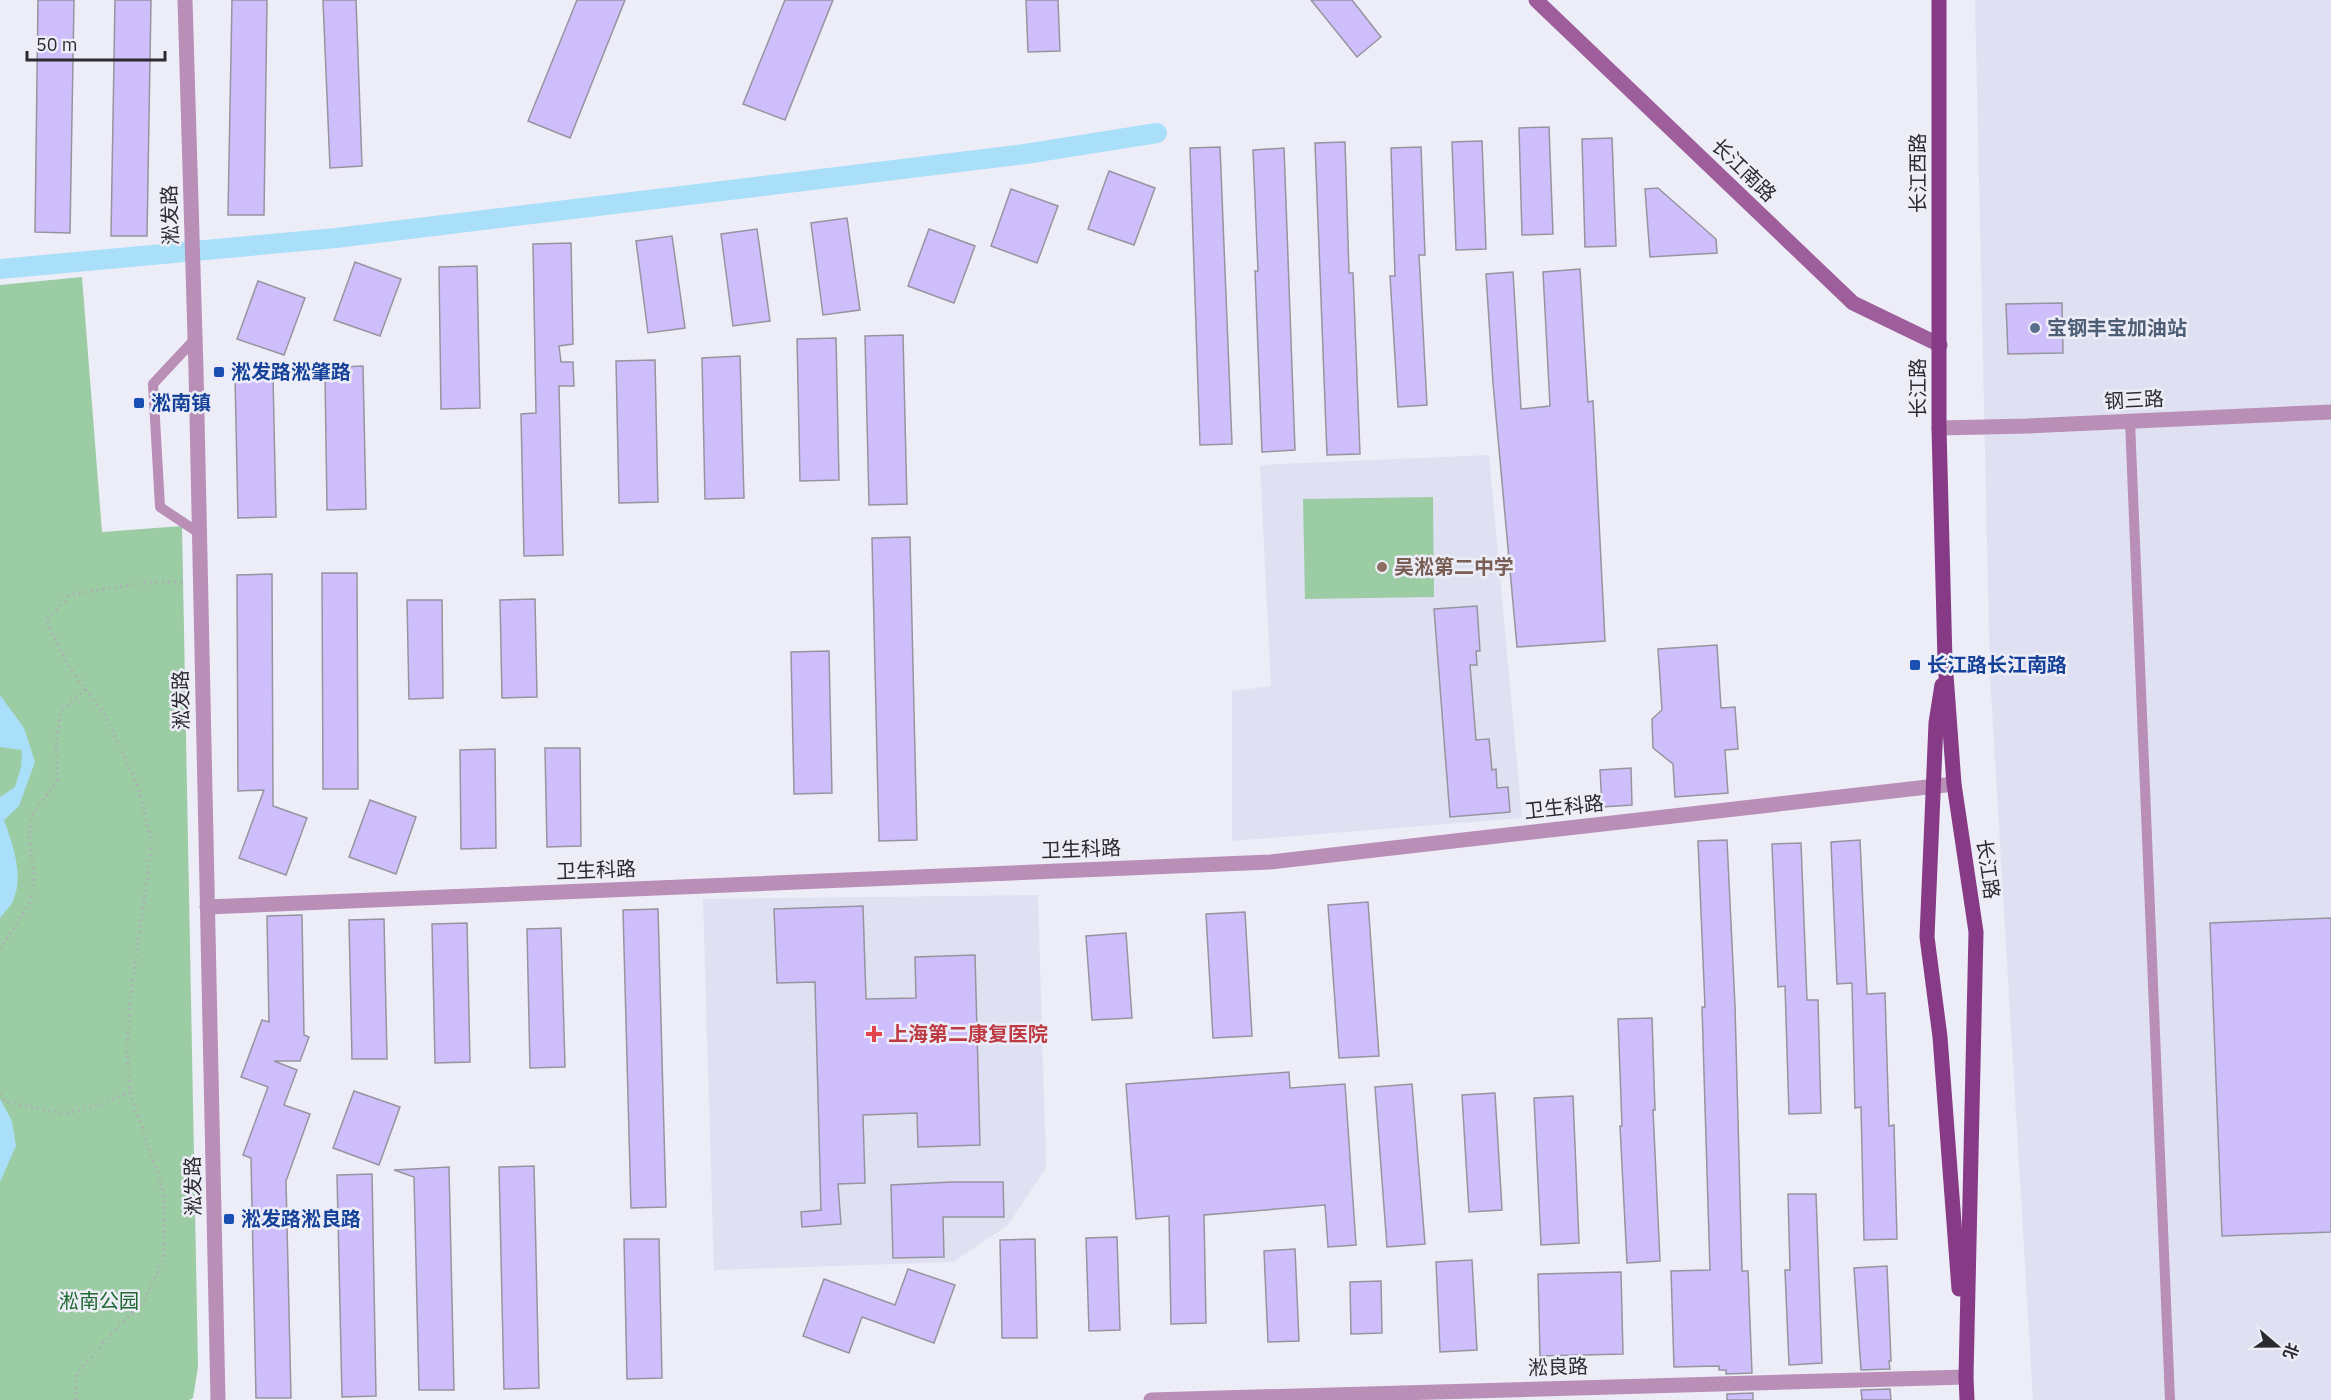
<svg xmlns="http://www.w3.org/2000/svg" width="2331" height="1400" font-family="'IBM Plex Sans','Noto Sans SC',sans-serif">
  <rect width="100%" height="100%" fill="#ededf8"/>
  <g fill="#dfe0f2">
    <polygon points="1975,0 2331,0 2331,1400 2033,1400 1990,675"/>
    <polygon points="1489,455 1522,818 1232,841 1232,691 1271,686 1260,465"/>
    <polygon points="1038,895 1046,1168 1008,1225 953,1262 714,1270 703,899"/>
  </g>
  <g fill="#9ccca3">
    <polygon points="82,277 102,532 182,526 198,1367 193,1398 189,1400 0,1400 0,285"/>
    <polygon points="1433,497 1434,597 1305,599 1303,499"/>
  </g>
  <g fill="#aadff9">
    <path d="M 0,695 L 24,728 L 35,762 L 19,806 L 4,820 C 13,845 25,877 12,903 C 9,908 4,913 0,918 L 0,797 L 15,787 L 21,767 L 22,750 L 0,747 Z"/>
    <polygon points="0,1099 12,1121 16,1146 0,1182"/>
  </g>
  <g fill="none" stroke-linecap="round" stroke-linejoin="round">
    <polyline stroke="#aadff9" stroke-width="20" points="0,269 336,238 1025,154 1157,133"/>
  </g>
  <g fill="#cfbefc" stroke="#96949e" stroke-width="1.5">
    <polygon points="38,0 74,0 70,233 35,232"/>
    <polygon points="115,0 151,0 147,236 111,236"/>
    <polygon points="232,0 267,0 264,215 228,215"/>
    <polygon points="323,0 356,0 362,166 330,168"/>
    <polygon points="577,0 625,0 570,138 528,121"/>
    <polygon points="785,0 833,0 785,120 743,104"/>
    <polygon points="1026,0 1058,0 1060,51 1028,52"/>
    <polygon points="1311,0 1352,0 1381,37 1357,57"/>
    <polygon points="1549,127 1553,234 1522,235 1519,128"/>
    <polygon points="1612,138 1616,246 1585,247 1582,139"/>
    <polygon points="1482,141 1486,249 1456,250 1452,142"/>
    <polygon points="1345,142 1349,273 1353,273 1360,454 1327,455 1315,143"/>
    <polygon points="1220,147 1232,444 1200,445 1190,148"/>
    <polygon points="1421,147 1425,255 1419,255 1427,405 1398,407 1390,276 1395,276 1391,148"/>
    <polygon points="1284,148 1295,450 1262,452 1255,271 1258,271 1253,150"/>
    <polygon points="1109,171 1155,188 1134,245 1088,229"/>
    <polygon points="1658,188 1716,239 1717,253 1650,257 1645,189"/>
    <polygon points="1011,189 1058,206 1037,263 991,246"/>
    <polygon points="847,218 860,310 823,315 811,223"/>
    <polygon points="757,229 770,321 733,326 721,234"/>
    <polygon points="929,229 975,246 954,303 908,286"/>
    <polygon points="672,236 685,328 648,333 636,241"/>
    <polygon points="571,243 573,344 559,346 561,362 573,362 574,386 559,386 563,555 524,556 521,414 536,413 533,244"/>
    <polygon points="355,262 401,279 380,336 334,320"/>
    <polygon points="477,266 480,408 441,409 439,267"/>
    <polygon points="1580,269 1588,402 1593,401 1605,641 1517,647 1493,383 1486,274 1513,272 1521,409 1550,406 1543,272"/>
    <polygon points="258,281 305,298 284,355 237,339"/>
    <polygon points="2062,303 2063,353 2008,354 2006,304"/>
    <polygon points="903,335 907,504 869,505 865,336"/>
    <polygon points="836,338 839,480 800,481 797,339"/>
    <polygon points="740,356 744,498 705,499 702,358"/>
    <polygon points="655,360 658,502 619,503 616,361"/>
    <polygon points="363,366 366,509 327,510 325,374 335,374 320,368"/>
    <polygon points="235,376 273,376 276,517 238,518"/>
    <polygon points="910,537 917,840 879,841 872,538"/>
    <polygon points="322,573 357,573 358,789 323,789"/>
    <polygon points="272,574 273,806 307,818 286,875 239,858 264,790 238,791 237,575"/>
    <polygon points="535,599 537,697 502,698 500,600"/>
    <polygon points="407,600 442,600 443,698 409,699"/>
    <polygon points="1477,606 1480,651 1476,651 1477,665 1470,665 1476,740 1489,739 1492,770 1496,769 1497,788 1508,787 1510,812 1450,817 1434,609"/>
    <polygon points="1717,645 1721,708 1735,707 1738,749 1725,750 1728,793 1675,797 1673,764 1653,748 1652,719 1662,710 1658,649"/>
    <polygon points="829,651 832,793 794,794 791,652"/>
    <polygon points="545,748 580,748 581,846 547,847"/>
    <polygon points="495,749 496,848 461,849 460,750"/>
    <polygon points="1631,768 1632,805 1602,807 1600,770"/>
    <polygon points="370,800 416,817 396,874 349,857"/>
    <polygon points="1727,840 1735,1006 1742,1271 1748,1271 1752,1373 1726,1374 1726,1370 1719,1370 1719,1366 1674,1367 1671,1271 1710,1270 1702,1007 1705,1007 1698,841"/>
    <polygon points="1860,840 1867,994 1885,993 1889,1126 1894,1125 1897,1239 1864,1240 1861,1107 1855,1108 1852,983 1837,984 1831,842"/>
    <polygon points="1801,843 1807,1000 1818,1000 1821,1113 1789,1114 1785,986 1778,987 1772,844"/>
    <polygon points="1368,902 1379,1056 1339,1058 1328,905"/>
    <polygon points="863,906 866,999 916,998 915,957 975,955 980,1145 918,1147 917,1113 863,1115 865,1183 838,1184 841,1224 802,1227 801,1212 821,1210 815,982 777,983 774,909"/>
    <polygon points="658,909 666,1207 631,1208 623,910"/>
    <polygon points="1245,912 1252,1036 1213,1038 1206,914"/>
    <polygon points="302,915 304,1035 309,1037 300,1061 274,1061 297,1070 284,1105 310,1114 286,1181 291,1398 256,1398 251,1158 243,1155 268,1087 241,1077 262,1020 269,1022 267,916"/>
    <polygon points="2331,918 2331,1232 2222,1236 2210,923"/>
    <polygon points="384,919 387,1059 352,1059 349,920"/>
    <polygon points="467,923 470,1062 435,1063 432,924"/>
    <polygon points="561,928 565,1067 530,1068 527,929"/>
    <polygon points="1126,933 1132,1018 1092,1020 1086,936"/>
    <polygon points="1652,1018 1655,1110 1653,1110 1660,1261 1627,1263 1620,1126 1622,1126 1618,1019"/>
    <polygon points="1289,1072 1290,1088 1345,1084 1356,1245 1328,1247 1325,1205 1204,1215 1206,1323 1171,1324 1169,1216 1136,1219 1126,1084"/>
    <polygon points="1412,1084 1425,1244 1387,1247 1375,1087"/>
    <polygon points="354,1091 400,1107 379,1165 333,1148"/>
    <polygon points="1495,1093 1502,1210 1469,1212 1462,1095"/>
    <polygon points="1573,1096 1579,1243 1541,1245 1534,1098"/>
    <polygon points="534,1166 539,1388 504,1389 499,1167"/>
    <polygon points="449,1167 454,1390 419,1390 414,1177 394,1170"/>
    <polygon points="372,1174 376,1396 342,1397 337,1175"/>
    <polygon points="952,1182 1003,1182 1004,1217 943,1217 944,1257 893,1258 891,1185"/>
    <polygon points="1788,1194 1816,1194 1822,1363 1789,1365 1785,1270 1790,1270"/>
    <polygon points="1117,1237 1120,1330 1089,1331 1086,1238"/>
    <polygon points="624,1239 659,1239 662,1378 627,1379"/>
    <polygon points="1035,1239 1037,1338 1002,1338 1000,1240"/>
    <polygon points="1295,1249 1299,1341 1268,1342 1264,1251"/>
    <polygon points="1472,1260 1477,1350 1440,1352 1436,1262"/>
    <polygon points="1887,1266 1891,1361 1889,1361 1890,1369 1861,1370 1854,1268"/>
    <polygon points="908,1269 955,1285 934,1343 862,1317 849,1353 803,1336 824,1279 895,1305"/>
    <polygon points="1621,1272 1623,1354 1540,1356 1538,1274"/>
    <polygon points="1381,1281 1382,1333 1351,1334 1350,1282"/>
    <polygon points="1890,1389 1891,1400 1862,1400 1861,1390"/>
    <polygon points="1753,1393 1753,1400 1727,1400 1727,1394"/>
  </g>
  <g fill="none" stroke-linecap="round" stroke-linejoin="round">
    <g stroke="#acacb5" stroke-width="3" stroke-dasharray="1.5 4.5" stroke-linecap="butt">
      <polyline points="0,949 31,901 34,873 29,839 32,815 57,781 56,742 61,711 86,689"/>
      <polyline points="0,1094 5,1102 66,1114 99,1105 129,1092"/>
      <polyline points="75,1400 77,1374 109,1336 143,1302 164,1258 163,1189 130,1092 127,1053 130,1000 152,842 138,786 106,717 67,664 46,621 71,594 151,582 184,582"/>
    </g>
    <g stroke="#b98eb7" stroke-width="10">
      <polyline points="194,340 153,384 160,507 199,533"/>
      <polyline points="2130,421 2170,1400"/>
    </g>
    <g stroke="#b98eb7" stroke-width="15">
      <polyline points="1939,428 2028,426 2331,412"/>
      <polyline points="207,907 1270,862 1954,784"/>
    </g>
    <g stroke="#b98eb7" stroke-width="15">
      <polyline points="185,0 196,370 218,1400"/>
      <polyline points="1151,1400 1966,1377"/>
    </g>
    <polyline stroke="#9d5e9b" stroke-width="15" points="1536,0 1853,303 1940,345"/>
    <g stroke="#873a86" stroke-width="15">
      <polyline points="1939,0 1939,428 1945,661 1954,784 1976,932 1966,1377 1967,1400"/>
      <polyline points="1942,685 1936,723 1927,937 1940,1037 1959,1289"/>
    </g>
  </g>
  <circle fill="#5c6f8a" stroke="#ededf8" stroke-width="2" cx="2035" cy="328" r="6"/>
  <g fill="#1a4fb4" stroke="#ededf8" stroke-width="2">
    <rect x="213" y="366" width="12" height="12" rx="3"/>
    <rect x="133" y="397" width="12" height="12" rx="3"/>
    <rect x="1909" y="659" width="12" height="12" rx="3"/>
    <rect x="223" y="1213" width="12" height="12" rx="3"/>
  </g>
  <circle fill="#8d6e63" stroke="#ededf8" stroke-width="2" cx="1382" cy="567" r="6"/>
  <path fill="#e0444e" stroke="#ededf8" stroke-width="2" d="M871 1025h6v6h6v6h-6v6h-6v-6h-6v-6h6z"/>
  <g text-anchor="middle" stroke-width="5" stroke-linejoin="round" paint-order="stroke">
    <g font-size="20" fill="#2b2b2f" stroke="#ededf8">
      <text transform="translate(1744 170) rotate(44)" y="7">长江南路</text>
      <text transform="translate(1918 173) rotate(-90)" y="7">长江西路</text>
      <text transform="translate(170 215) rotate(-92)" y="7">淞发路</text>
      <text transform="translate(1918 388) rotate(-90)" y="7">长江路</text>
      <text transform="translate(2134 400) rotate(-3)" y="7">钢三路</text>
      <text transform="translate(181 700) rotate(-91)" y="7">淞发路</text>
      <text transform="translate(1564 807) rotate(-6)" y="7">卫生科路</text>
      <text transform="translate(1081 849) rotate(-2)" y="7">卫生科路</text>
      <text transform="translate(1988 869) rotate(82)" y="7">长江路</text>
      <text transform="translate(596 870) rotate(-2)" y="7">卫生科路</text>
      <text transform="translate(193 1186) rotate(-91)" y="7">淞发路</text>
      <text transform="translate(1558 1367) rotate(-2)" y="7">淞良路</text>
    </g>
    <g font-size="20" font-weight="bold" fill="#4e5e75" stroke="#ededf8" text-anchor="start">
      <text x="2047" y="335">宝钢丰宝加油站</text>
    </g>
    <g font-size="20" font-weight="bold" fill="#164399" stroke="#ededf8" text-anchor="start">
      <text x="231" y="379">淞发路淞肇路</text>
      <text x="151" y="410">淞南镇</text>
      <text x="1927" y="672">长江路长江南路</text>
      <text x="241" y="1226">淞发路淞良路</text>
    </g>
    <g font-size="20" font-weight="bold" fill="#785e54" stroke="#ededf8" text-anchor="start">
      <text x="1394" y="574">吴淞第二中学</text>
    </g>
    <g font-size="20" font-weight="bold" fill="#be3a42" stroke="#ededf8" text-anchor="start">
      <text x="888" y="1041">上海第二康复医院</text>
    </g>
    <g font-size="20" fill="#1f6831" stroke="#ededf8">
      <text x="99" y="1308">淞南公园</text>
    </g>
  </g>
  <g transform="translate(2277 1346) rotate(110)" stroke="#ededf8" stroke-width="4.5" paint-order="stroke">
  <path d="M0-4.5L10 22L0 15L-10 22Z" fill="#2b2b2f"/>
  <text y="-9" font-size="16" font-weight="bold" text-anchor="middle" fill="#2b2b2f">北</text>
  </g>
  <path d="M27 51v9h138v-9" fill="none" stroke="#2b2b2f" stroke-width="3"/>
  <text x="36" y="51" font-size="18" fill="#2b2b2f" stroke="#ededf8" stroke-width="4.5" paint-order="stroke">50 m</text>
</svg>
